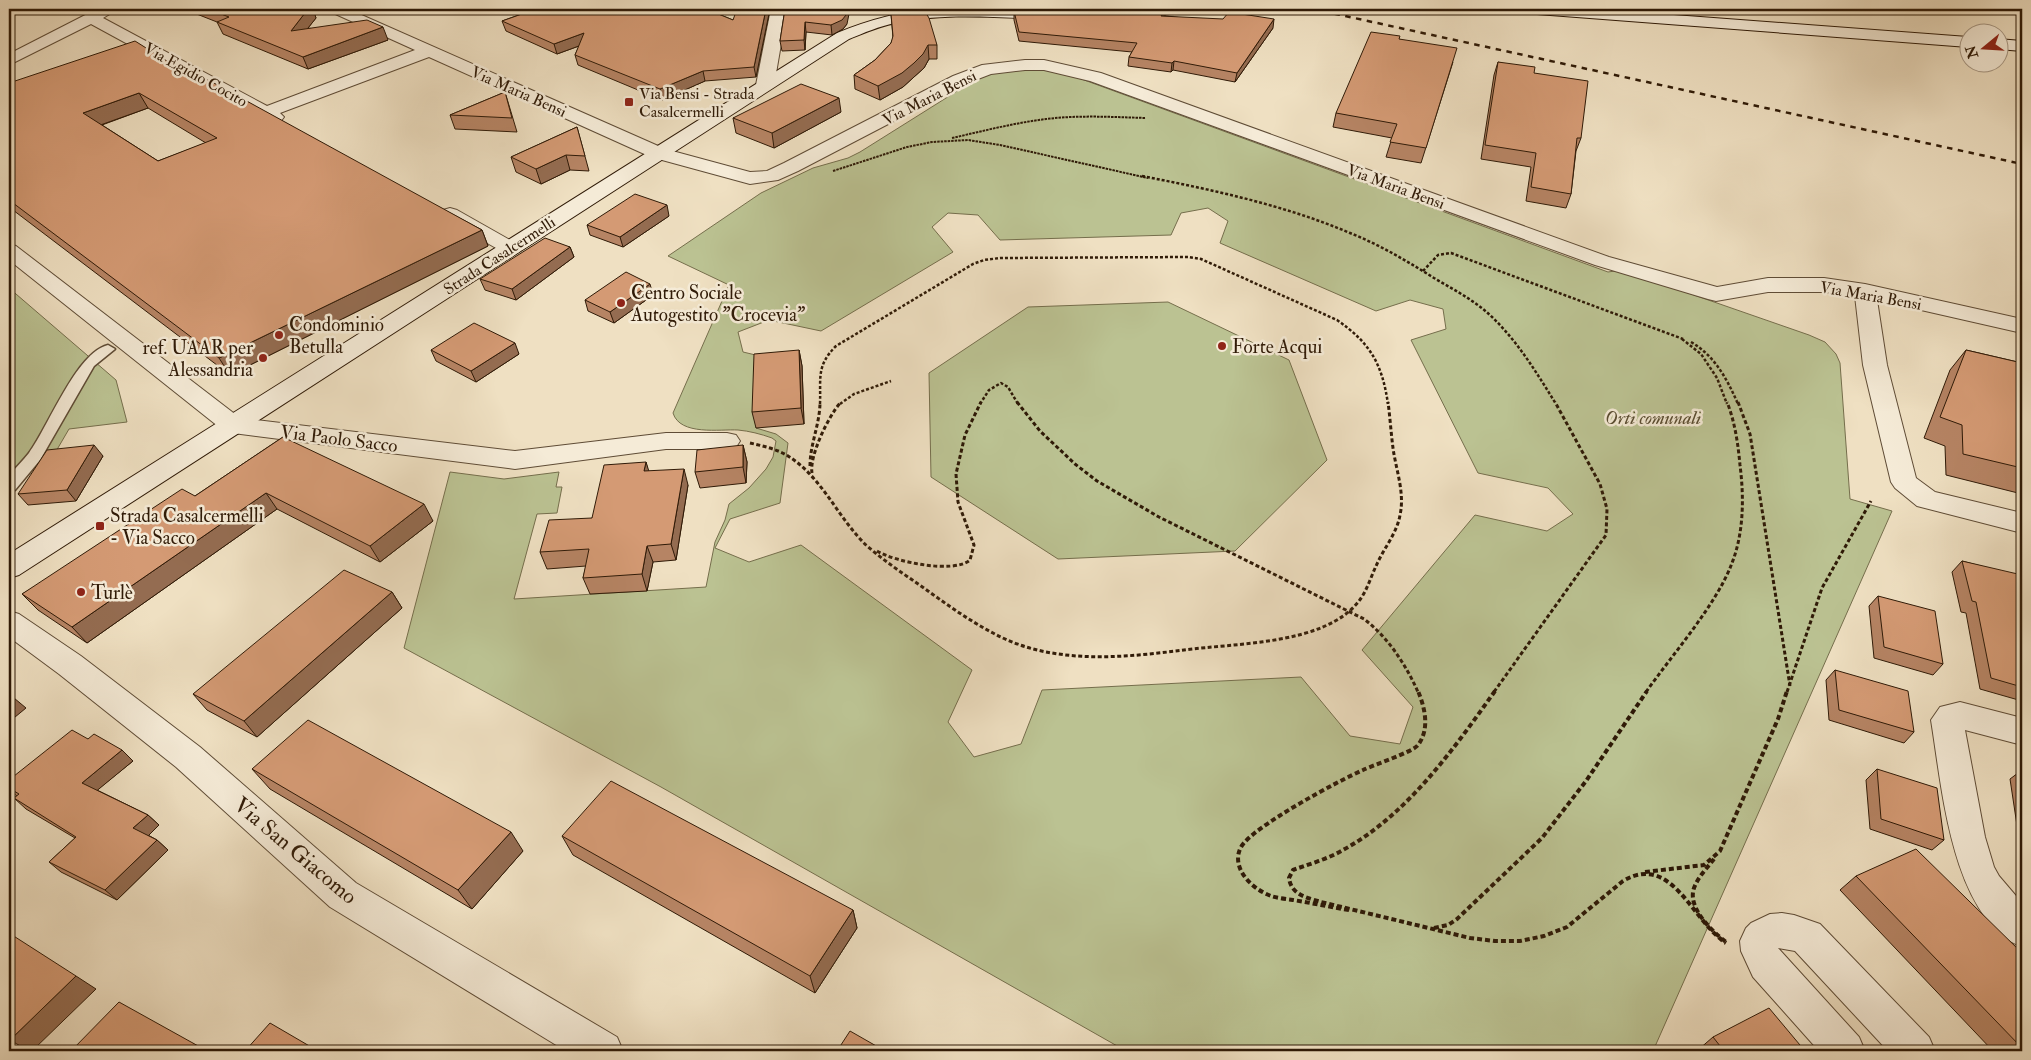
<svg xmlns="http://www.w3.org/2000/svg" width="2031" height="1060" font-family="'IM FELL Double Pica',serif">
  <rect width="100%" height="100%" fill="#efe0c2"/>
  <filter id="stains"><feTurbulence type="fractalNoise" baseFrequency=".004" numOctaves="4"/><feColorMatrix values="0 0 0 0 .2 0 0 0 0 .09 0 0 0 0 .02 0 0 0 .5 -.17"/></filter>
  <radialGradient id="worn" r=".72"><stop offset=".6" stop-color="#630" stop-opacity="0"/><stop offset="1" stop-color="#630" stop-opacity=".3"/></radialGradient>
  <g fill="#bbc292" stroke="#756e4c" fill-rule="evenodd">
    <path d="M 1025,69 L 1054,71 L 1076,77 L 1608,272 L 1622,270 L 1809,335 L 1825,342 L 1836,354 L 1840,363 L 1850,499 L 1892,511 L 1653,1051 L 1126,1051 L 661,787 L 404,648 L 450,472 L 504,479 L 559,472 L 556,487 L 562,487 L 557,513 L 537,514 L 514,599 L 706,587 L 715,542 L 725,520 L 729,504 L 749,488 L 766,469 L 773,457 L 776,441 L 772,438 C 761,434 749,431 738,430 C 720,429 680,436 673,413 L 729,285 L 668,256 L 761,193 L 813,168 L 848,158 L 860,152 L 970,83 L 991,73 ZM 1208,208 L 1228,221 L 1220,243 L 1376,311 L 1410,300 L 1443,309 L 1446,329 L 1411,340 L 1478,473 L 1548,488 L 1573,514 L 1547,531 L 1475,515 L 1362,650 L 1413,707 L 1400,744 L 1350,736 L 1301,677 L 1042,690 L 1021,744 L 974,757 L 948,722 L 972,670 L 801,545 L 749,562 L 715,548 L 730,519 L 780,503 L 788,443 L 776,434 L 756,428 L 757,370 L 802,366 L 743,352 L 738,332 L 769,320 L 821,331 L 953,252 L 932,227 L 948,213 L 978,215 L 1000,240 L 1171,235 L 1181,213 Z"/>
    <polygon points="9,288 116,380 127,422 69,429 55,453 31,456 9,481"/>
    <polygon points="1168,302 1289,360 1327,460 1235,551 1058,559 931,477 929,373 1028,307"/>
  </g>
  <g fill="none" stroke-linecap="round" stroke-linejoin="round">
    <defs>
      <path id="lane" d="M 108,345 L 115,349 L 94,366 L 40,460 L 15,490 L 9,491 L 9,476 C 15,468 23,461 29,453 C 49,426 76,353 108,345 Z"/>
      <g id="street">
        <polygon points="97,9 115,9 113,12 103,18 267,106 415,50 331,12 328,9 348,9 665,149 750,172 767,171 784,163 953,76 982,65 1025,60 1044,60 1101,73 1609,257 1717,287 1768,278 1824,278 1865,284 2022,319 2022,333 1877,300 1887,365 1916,478 1935,492 2022,513 2022,533 1917,506 1895,488 1891,482 1863,365 1855,296 1824,292 1768,292 1716,301 1708,299 1595,265 1090,81 1044,70 1025,70 991,74 965,84 798,171 778,180 750,184 651,157 429,57 280,113 284,117 281,121 275,122 269,121 91,24 9,65 9,54"/>
        <polygon points="771,9 787,9 774,85 771,89 759,89 756,85"/>
        <polygon points="450,208 457,210 517,244 520,248 517,252 510,254 503,252 443,218 440,214 443,210"/>
        <polygon points="9,244 16,246 240,418 515,451 666,433 727,433 736,435 740,441 736,447 727,449 666,449 515,469 233,433 224,431 9,260"/>
        <polygon points="9,611 19,614 81,656 200,747 356,883 617,1037 623,1051 566,1051 330,907 176,767 59,674 9,637"/>
        <path d="M 1960,702 L 2022,718 L 2022,745 L 1965,730 L 1985,837 L 1994,867 L 1999,876 L 2022,903 L 2022,947 C 1951,918 1942,786 1931,720 L 1940,707 Z"/>
        <polygon points="1782,913 1794,915 1820,924 1929,1037 1935,1051 1888,1051 1795,951 1778,948 1859,1037 1865,1051 1819,1051 1753,977 1741,951 1740,941 1746,928 1751,923 1770,914"/>
      </g>
      <g id="secondary">
        <path d="M 934,9 L 1051,9 L 1056,11 L 1059,14 L 1056,17 L 1051,19 C 1000,18 947,12 896,23 C 879,26 864,33 849,39 L 19,575 L 9,578 L 9,554 L 837,33 C 869,20 900,11 934,9 Z"/>
        <polygon points="1123,9 1183,9 1180,12 1175,14 1129,16 1124,14 1121,11"/>
        <polygon points="1530,9 1594,9 1968,37 1968,47 1537,14 1532,12"/>
        <polygon points="1998,39 2022,41 2022,51 1998,49"/>
      </g>
    </defs>
    <use href="#lane" stroke="#5f4c36" stroke-width="3"/>
    <use href="#street" stroke="#5f4c36" stroke-width="2"/>
    <use href="#secondary" stroke="#2f1a07" stroke-width="2"/>
    <g stroke="#2f1a07" stroke-width="2" stroke-dasharray="2.5 1" stroke-linecap="butt">
      <path d="M 952,138 C 983,131 1014,123 1046,119 C 1079,115 1113,117 1146,118"/>
      <polyline points="833,171 907,147 932,142 968,140 1000,145 1148,178"/>
    </g>
    <g stroke="#2f1a07" stroke-width="2.5" stroke-dasharray="3 2" stroke-linecap="butt">
      <path d="M 1142,176 C 1213,190 1284,205 1350,233 C 1380,245 1407,261 1434,278 C 1456,291 1478,302 1496,321 C 1520,345 1538,375 1556,404"/>
      <polyline points="1423,271 1438,255 1451,253 1683,339"/>
      <polyline points="1682,339 1701,354 1717,378 1727,404"/>
      <path d="M 1691,342 C 1715,356 1727,379 1738,404"/>
      <path d="M 820,404 C 821,378 816,366 836,346 L 973,264 L 984,260 L 1000,258 L 1188,257 L 1201,259 L 1337,320 C 1370,343 1382,363 1388,404"/>
      <polyline points="840,404 854,394 891,381"/>
      <polyline points="980,404 989,390 1001,383 1008,387 1018,404"/>
    </g>
    <g stroke="#2f1a07" stroke-width="3" stroke-dasharray="4 2.5" stroke-linecap="butt">
      <path d="M 1017,402 L 1040,431 L 1075,464 L 1097,481 L 1159,517 L 1364,619 C 1388,637 1406,665 1418,692"/>
      <polyline points="1738,402 1750,434 1790,686"/>
      <path d="M 750,443 C 763,446 777,449 788,456 C 822,477 838,518 866,545 C 885,562 907,576 928,591 C 949,606 970,621 993,633 C 1051,665 1121,658 1184,650 C 1236,643 1325,645 1359,601 C 1367,591 1371,576 1377,564 C 1384,548 1397,533 1400,515 C 1405,493 1396,470 1393,448 C 1391,433 1390,417 1388,402"/>
      <path d="M 810,466 C 810,444 820,424 820,402"/>
      <path d="M 812,473 C 809,456 829,415 841,402"/>
      <path d="M 877,551 C 895,562 954,574 970,560 L 974,545 L 958,502 L 956,474 L 965,435 L 981,402"/>
      <polyline points="1494,692 1606,535 1607,509 1600,484 1555,402"/>
      <path d="M 1646,692 C 1672,655 1717,604 1732,563 C 1744,532 1744,497 1740,465 C 1738,444 1735,422 1727,402"/>
      <polyline points="1787,692 1822,588 1871,501"/>
    </g>
    <g stroke="#2f1a07" stroke-width="4" stroke-dasharray="5 3" stroke-linecap="butt">
      <path d="M 1495,691 C 1453,750 1407,815 1343,850 C 1328,859 1309,864 1293,870 L 1289,878 C 1291,895 1308,898 1321,902 L 1470,938 L 1495,941 L 1520,941 L 1544,936 L 1567,927 L 1623,881 C 1672,852 1692,921 1726,943"/>
      <path d="M 1714,859 C 1707,868 1698,877 1694,888 C 1687,908 1712,931 1726,942"/>
      <polyline points="1645,872 1704,865 1720,851 1778,719 1787,691"/>
      <path d="M 1349,910 C 1330,907 1312,903 1293,900 C 1286,899 1277,898 1271,896 C 1252,889 1230,868 1241,847 C 1252,827 1340,780 1363,770 C 1373,765 1413,752 1418,745 C 1430,729 1425,708 1418,691"/>
      <polyline points="1434,928 1448,925 1457,919 1542,838 1586,781 1647,691"/>
    </g>
    <use href="#lane" fill="#f5ebd7" fill-rule="evenodd"/>
    <use href="#street" fill="#f5ebd7" fill-rule="evenodd"/>
    <use href="#secondary" fill="#f5ebd7" fill-rule="evenodd"/>
    <polyline stroke="#2f1a07" stroke-width="2.5" stroke-dasharray="5.5 5.5" stroke-linecap="butt" points="1313,9 2022,164"/>
  </g>
  <g fill="#b68464" stroke="#2f1a07" fill-rule="evenodd">
    <polygon points="184,9 313,9 316,18 308,28 388,40 308,69 223,34 217,22"/>
    <polygon points="478,9 706,9 733,20 770,9 756,77 705,81 662,100 578,65 575,55 579,46 557,54 506,31 502,21 519,15"/>
    <polygon points="785,9 847,24 843,29 832,35 806,32 805,50 782,51 780,41"/>
    <polygon points="1014,11 1165,16 1273,28 1235,82 1173,70 1171,72 1128,66 1129,57 1132,52 1019,41 1014,20"/>
    <polygon points="891,14 937,45 937,59 929,59 924,68 914,77 903,87 880,100 855,89 854,75 875,60 891,43 893,38"/>
    <polygon points="1399,39 1453,62 1421,163 1386,157 1392,138 1333,127 1336,113"/>
    <polygon points="1498,62 1534,73 1581,138 1576,151 1571,194 1566,208 1526,201 1531,167 1481,159 1494,75"/>
    <path d="M 170,63 L 482,230 L 488,246 L 230,375 L 9,207 L 9,83 ZM 148,108 L 206,143 L 158,161 L 102,125 Z"/>
    <polygon points="505,92 517,132 455,129 450,115"/>
    <polygon points="841,112 774,148 736,133 733,118"/>
    <polygon points="577,127 589,171 570,170 541,184 516,172 511,157"/>
    <polygon points="669,216 623,247 590,235 587,225"/>
    <polygon points="570,247 574,257 516,300 485,290 480,279"/>
    <polygon points="653,295 614,323 588,311 585,300"/>
    <polygon points="431,350 519,354 476,382 436,361"/>
    <polygon points="799,350 802,366 804,424 756,428 752,412"/>
    <polygon points="1966,350 2022,363 2022,494 1946,475 1945,446 1924,438 1950,370"/>
    <polygon points="283,437 433,521 380,562 277,509 87,643 38,610 22,594 195,496"/>
    <polygon points="743,445 747,462 746,483 700,488 695,472"/>
    <polygon points="103,456 76,501 28,505 18,494"/>
    <polygon points="646,462 648,471 688,485 676,560 653,562 647,591 590,594 583,578 586,566 547,569 540,552 592,518"/>
    <polygon points="1962,561 2022,577 2022,701 1980,689 1966,613 1961,612 1952,572"/>
    <polygon points="392,592 402,608 257,737 207,710 193,694"/>
    <polygon points="1878,596 1943,664 1933,675 1874,658 1869,606"/>
    <polygon points="1835,670 1914,732 1904,743 1829,720 1826,680"/>
    <polygon points="88,739 133,761 97,790 148,815 159,825 148,835 157,840 168,850 117,900 61,872 49,862 75,838 26,809 14,798 17,796 9,790 9,780"/>
    <polygon points="252,769 523,851 472,909 270,789"/>
    <polygon points="1877,769 1944,840 1932,850 1870,829 1866,780"/>
    <polygon points="2022,770 2022,881 2018,855 2021,852 2010,779"/>
    <polygon points="562,836 853,910 857,928 815,993 573,855"/>
    <polygon points="1856,876 2022,953 2022,1051 1993,1051 1840,890"/>
    <polygon points="1713,1037 1805,1051 1700,1051 1698,1050"/>
  </g>
  <g fill="#946c51" stroke="#2f1a07">
    <polygon points="308,9 313,9 316,18 296,43 291,31"/>
    <polygon points="766,9 770,9 756,77 754,67"/>
    <polygon points="847,9 850,9 847,24 843,29 832,35 831,25"/>
    <polygon points="1165,9 1165,16 1161,16"/>
    <polygon points="1274,19 1273,28 1235,82 1237,73"/>
    <polygon points="805,22 806,32 805,50 804,40"/>
    <polygon points="383,27 388,40 308,69 303,57"/>
    <polygon points="584,33 587,43 557,54 554,44"/>
    <polygon points="928,45 929,59 924,68 914,77 903,87 880,100 878,86"/>
    <polygon points="1174,61 1173,70 1171,72 1172,63"/>
    <polygon points="703,71 705,81 662,100 660,89"/>
    <polygon points="139,93 148,108 92,128 83,113"/>
    <polygon points="839,98 841,112 774,148 772,133"/>
    <polygon points="566,155 570,170 541,184 536,169"/>
    <polygon points="667,205 669,216 623,247 620,237"/>
    <polygon points="482,230 488,246 230,375 219,358"/>
    <polygon points="570,247 574,257 516,300 512,289"/>
    <polygon points="650,284 653,295 614,323 610,312"/>
    <polygon points="515,343 519,354 476,382 471,371"/>
    <polygon points="799,350 802,366 804,424 801,408"/>
    <polygon points="94,445 103,456 76,501 67,490"/>
    <polygon points="743,445 747,462 746,483 743,467"/>
    <polygon points="646,462 651,478 644,471"/>
    <polygon points="684,469 688,485 676,560 671,544"/>
    <polygon points="266,493 277,509 87,643 72,627"/>
    <polygon points="424,504 433,521 380,562 370,546"/>
    <polygon points="647,546 653,562 647,591 642,574"/>
    <polygon points="392,592 402,608 257,737 244,721"/>
    <polygon points="14,698 26,708 9,722 9,702"/>
    <polygon points="122,750 133,761 94,793 82,783"/>
    <polygon points="148,815 159,825 145,839 133,828"/>
    <polygon points="511,832 523,851 472,909 458,890"/>
    <polygon points="157,840 168,850 117,900 105,890"/>
    <polygon points="853,910 857,928 815,993 810,976"/>
    <polygon points="76,976 96,989 32,1051 29,1051 10,1040"/>
    <polygon points="200,1047 206,1051 196,1051"/>
  </g>
  <g fill="#d49a74" stroke="#2f1a07" fill-rule="evenodd">
    <polygon points="208,9 308,9 291,31 367,20 383,27 303,57 217,22 229,17"/>
    <polygon points="536,9 706,9 733,20 737,9 766,9 754,67 703,71 660,89 575,55 584,33 554,44 502,21"/>
    <polygon points="785,9 847,9 846,15 842,20 831,25 805,22 804,40 780,41"/>
    <polygon points="1111,9 1165,9 1161,16 1223,19 1229,12 1274,19 1237,73 1174,61 1172,63 1129,57 1137,43 1019,32 1014,11"/>
    <polygon points="924,10 929,18 937,45 928,45 923,54 914,63 902,73 878,86 854,75 875,60 891,43 893,36 891,14"/>
    <polygon points="1371,32 1400,36 1399,39 1457,48 1426,148 1390,142 1397,124 1336,113"/>
    <path d="M 135,41 L 170,63 L 212,82 L 482,230 L 219,358 L 9,200 L 9,83 ZM 139,93 L 217,138 L 158,161 L 83,113 Z"/>
    <polygon points="1498,62 1535,67 1534,73 1588,81 1581,138 1577,138 1571,194 1531,187 1536,153 1485,145"/>
    <polygon points="801,84 839,98 772,133 733,118"/>
    <polygon points="505,92 512,118 450,115"/>
    <polygon points="577,127 585,156 566,155 536,169 511,157"/>
    <polygon points="635,194 667,205 620,237 587,225"/>
    <polygon points="545,238 570,247 512,289 480,279"/>
    <polygon points="626,272 650,284 610,312 585,300"/>
    <polygon points="474,323 515,343 471,371 431,350"/>
    <polygon points="799,350 801,408 752,412 754,354"/>
    <polygon points="1966,350 2022,363 2022,468 1963,454 1962,425 1940,417"/>
    <polygon points="283,437 424,504 370,546 266,493 72,627 22,594 182,489 195,496"/>
    <polygon points="94,445 67,490 18,494 47,450"/>
    <polygon points="743,445 743,467 695,472 697,450"/>
    <polygon points="646,462 644,471 684,469 671,544 647,546 642,574 583,578 589,549 540,552 549,520 592,518 604,465"/>
    <polygon points="1962,561 2022,575 2022,687 1991,678 1976,602 1972,601"/>
    <polygon points="344,570 392,592 244,721 193,694"/>
    <polygon points="1878,596 1935,611 1943,664 1884,647"/>
    <polygon points="1835,670 1908,691 1914,732 1839,710"/>
    <polygon points="9,695 14,698 9,702"/>
    <polygon points="308,720 511,832 458,890 252,769"/>
    <polygon points="72,730 88,739 94,734 122,750 82,783 148,815 133,828 157,840 105,890 49,862 76,837 14,798 19,794 9,788 9,780"/>
    <polygon points="1877,769 1937,788 1944,840 1881,819"/>
    <polygon points="611,781 853,910 810,976 562,836"/>
    <polygon points="1916,849 2022,953 2022,1048 1856,876"/>
    <polygon points="9,933 76,976 10,1040 9,1039"/>
    <polygon points="119,1002 200,1047 196,1051 71,1051"/>
    <polygon points="1769,1008 1805,1051 1724,1051 1713,1037"/>
    <polygon points="270,1023 318,1051 245,1051"/>
    <polygon points="850,1031 885,1051 837,1051"/>
  </g>
  <g fill="#8f2418" stroke="#f5ebd7" stroke-width="2">
    <rect x="624" y="97" width="10" height="10" rx="2.5"/>
    <circle cx="621" cy="303" r="5"/>
    <circle cx="279" cy="335" r="5"/>
    <circle cx="1222" cy="346" r="5"/>
    <circle cx="263" cy="358" r="5"/>
    <rect x="95" y="521" width="10" height="10" rx="2.5"/>
    <circle cx="81" cy="592" r="5"/>
  </g>
  <g text-anchor="middle" stroke-width="5" stroke-linejoin="round" paint-order="stroke">
    <g font-size="16" fill="#2f1a07" stroke="#f5ebd7">
      <text transform="translate(196 74) rotate(29)" y="6">Via Egidio Cocito</text>
      <text transform="translate(519 91) rotate(24)" y="6">Via Maria Bensi</text>
      <text transform="translate(929 97) rotate(-27)" y="6">Via Maria Bensi</text>
      <text transform="translate(1396 186) rotate(20)" y="6">Via Maria Bensi</text>
      <text transform="translate(499 255) rotate(-33)" y="6">Strada Casalcermelli</text>
      <text transform="translate(1871 295) rotate(10)" y="6">Via Maria Bensi</text>
    </g>
    <g font-size="16" fill="#2f1a07" stroke="#f5ebd7" text-anchor="start">
      <text x="639" y="99">Via Bensi - Strada<tspan x="639" dy="18">Casalcermelli</tspan></text>
    </g>
    <g font-size="19" fill="#2f1a07" stroke="#f5ebd7" text-anchor="start">
      <text x="631" y="299">Centro Sociale<tspan x="631" dy="22">Autogestito "Crocevia"</tspan></text>
      <text x="289" y="331">Condominio<tspan x="289" dy="22">Betulla</tspan></text>
      <text x="1232" y="353">Forte Acqui</text>
      <text x="253" y="354" text-anchor="end">ref. UAAR per<tspan x="253" dy="22">Alessandria</tspan></text>
      <text x="110" y="522">Strada Casalcermelli<tspan x="110" dy="22">- Via Sacco</tspan></text>
      <text x="91" y="599">Turlè</text>
    </g>
    <g font-size="19" font-style="italic" fill="#594c31" stroke="#f5ebd7">
      <text x="1653" y="424">Orti comunali</text>
    </g>
    <g font-size="19" fill="#2f1a07" stroke="#f5ebd7">
      <text transform="translate(339 438) rotate(7)" y="7">Via Paolo Sacco</text>
    </g>
    <g font-size="22" fill="#2f1a07" stroke="#f5ebd7">
      <text transform="translate(296 850) rotate(40)" y="8">Via San Giacomo</text>
    </g>
  </g>
  <rect width="2031" height="1060" fill="none" stroke="#efe0c2" stroke-width="30"/>
  <rect x="10" y="10" width="2011" height="1040" fill="none" stroke="#2f1a07" stroke-width="2.5"/>
  <rect x="15" y="15" width="2001" height="1030" fill="none" stroke="#2f1a07"/>
  <g transform="translate(1984 48) rotate(252)"><circle r="24" fill="#f5ebd7" stroke="#a69784"/>
  <path d="M0-4L9 19L0 12L-9 19Z" fill="#8f2418"/>
  <text y="-8" font-size="14" font-weight="bold" text-anchor="middle" fill="#2f1a07">N</text>
  </g>
  <rect width="100%" height="100%" filter="url(#stains)"/>
  <rect width="100%" height="100%" fill="url(#worn)"/>
</svg>
